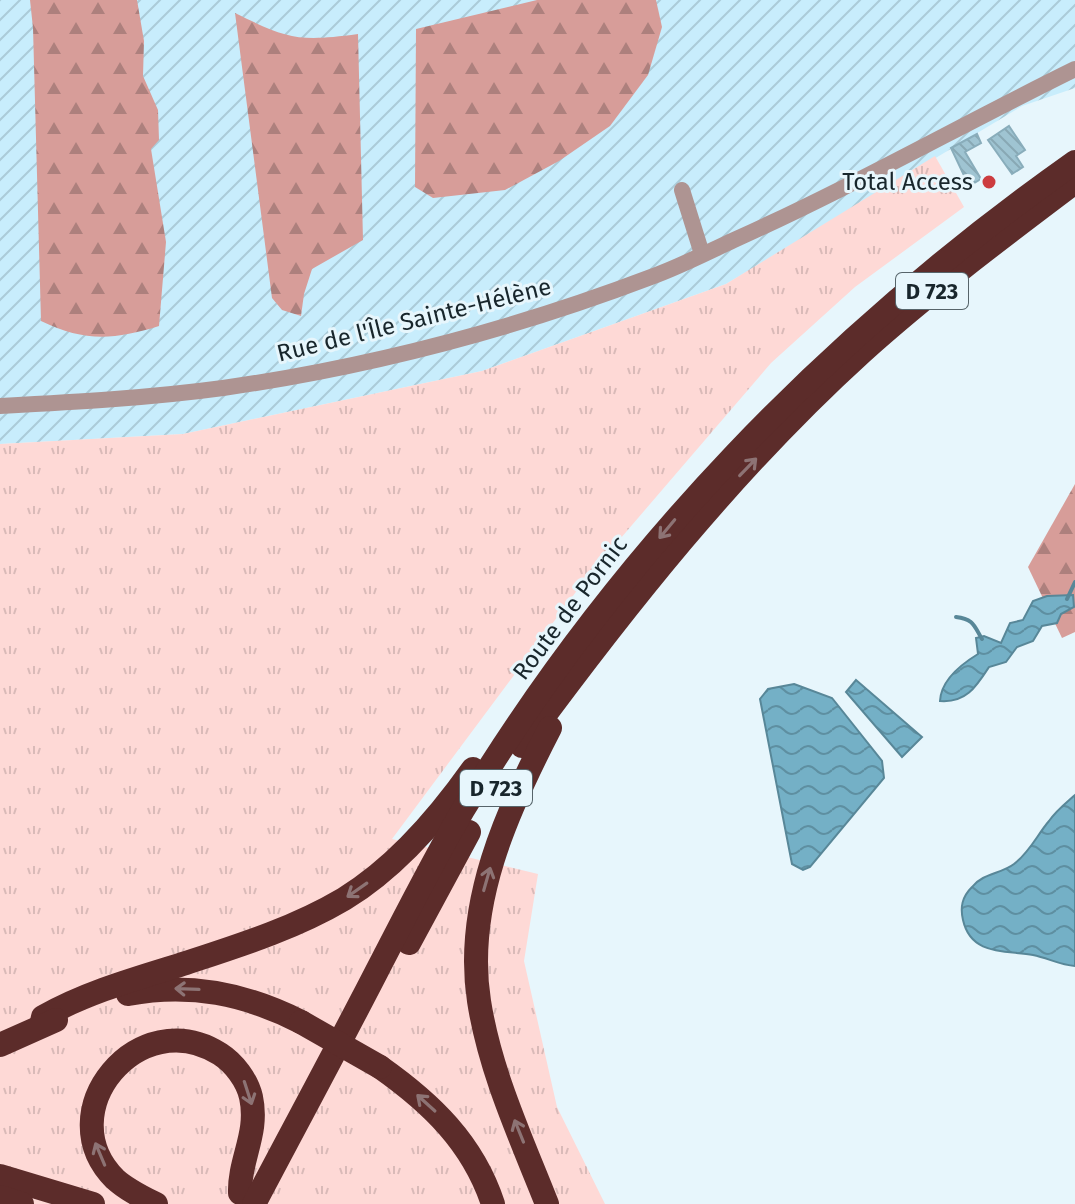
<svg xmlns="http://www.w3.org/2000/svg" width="1075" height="1204" font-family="'Fira Sans',sans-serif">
  <defs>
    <pattern id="industrial-furrows" width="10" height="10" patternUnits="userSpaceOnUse" patternTransform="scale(2)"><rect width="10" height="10" fill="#c8edfc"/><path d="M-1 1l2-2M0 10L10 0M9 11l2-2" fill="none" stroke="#abcbd8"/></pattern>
    <pattern id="grass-tufts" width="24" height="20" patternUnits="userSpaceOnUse" patternTransform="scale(2)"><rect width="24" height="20" fill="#fed9d6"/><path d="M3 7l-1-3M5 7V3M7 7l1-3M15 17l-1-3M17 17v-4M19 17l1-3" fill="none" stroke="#d9bab8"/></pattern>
    <pattern id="forest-firs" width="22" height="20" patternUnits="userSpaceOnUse" patternTransform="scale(2)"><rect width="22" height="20" fill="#d79d99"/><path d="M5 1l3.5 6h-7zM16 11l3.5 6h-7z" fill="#ad807d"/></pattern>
    <pattern id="water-waves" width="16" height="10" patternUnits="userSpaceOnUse" patternTransform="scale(2)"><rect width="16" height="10" fill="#74b0c6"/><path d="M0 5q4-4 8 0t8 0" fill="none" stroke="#5e8fa1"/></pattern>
    <pattern id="building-back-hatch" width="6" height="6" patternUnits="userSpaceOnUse" patternTransform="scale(2)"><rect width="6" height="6" fill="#9fc4d2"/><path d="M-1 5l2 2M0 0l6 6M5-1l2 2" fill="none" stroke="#88a8b4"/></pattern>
  </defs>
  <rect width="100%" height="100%" fill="#e7f6fc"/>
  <polygon fill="url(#industrial-furrows)" points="0,0 1075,0 1075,88 1022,106 726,284 482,371 183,434 0,444"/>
  <polygon fill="url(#grass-tufts)" points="935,156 964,207 855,287 771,363 584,581 392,839 538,874 524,961 557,1107 605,1204 0,1204 0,444 183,434 482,371 726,284"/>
  <g fill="url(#forest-firs)">
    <path d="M 30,0 L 137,0 L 144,41 L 143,76 L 158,110 L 159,140 L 151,149 L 166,242 L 159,326 C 114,340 84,342 41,321 L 33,28 Z"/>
    <polygon points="537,0 656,0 662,27 648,75 610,126 559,161 505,190 433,198 415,187 416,29"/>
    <path d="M 235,13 C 288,39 298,42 358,34 L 363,240 L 312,269 L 304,294 L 301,316 L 282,310 L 272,298 Z"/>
    <polygon points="1075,484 1075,632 1062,638 1028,567"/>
  </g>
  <g fill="url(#water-waves)" stroke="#588798" stroke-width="2">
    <path d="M 1073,595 L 1074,607 L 1061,614 L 1057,623 L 1042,626 L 1033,641 L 1017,647 L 1006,662 L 989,667 C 976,687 966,703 940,701 C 941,680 960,665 978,654 L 976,638 L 984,636 L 1001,643 L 1010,623 L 1023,620 L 1033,601 L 1047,596 Z"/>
    <polygon points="856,680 922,737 902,757 846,692"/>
    <polygon points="794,684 832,698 882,761 884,778 810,867 803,870 792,864 760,699 768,689"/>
    <path d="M 1075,795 L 1075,966 C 1060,965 1048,958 1033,955 C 1006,950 971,956 963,920 C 960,907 962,897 972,887 C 983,873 1001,874 1014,864 C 1030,852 1037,835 1049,821 C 1056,811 1066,803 1075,795 Z"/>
  </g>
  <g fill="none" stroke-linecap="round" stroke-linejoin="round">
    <g stroke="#588798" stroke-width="4">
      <polyline points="1067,599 1075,582"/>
      <path d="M 956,617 C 974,619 974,626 982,639"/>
    </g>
  </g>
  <g fill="url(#building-back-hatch)" stroke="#89adbb" stroke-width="2">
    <polygon points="1009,126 1025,150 1016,156 1023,167 1012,174 988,140"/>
    <polygon points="977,134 981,143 965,152 981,179 969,186 951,148"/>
  </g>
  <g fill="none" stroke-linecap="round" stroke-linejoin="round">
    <g stroke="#ae9492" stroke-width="16">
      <polyline points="682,190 702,254"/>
      <path d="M 0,406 C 75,402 149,398 223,388 C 369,367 514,329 651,277 C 679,267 706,253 734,240 C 850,188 961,125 1075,69"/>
    </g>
    <g stroke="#5c2c2a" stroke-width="24">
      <path d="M 522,746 C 625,606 733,469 862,352 C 930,291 1002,237 1075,182"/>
      <polyline points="409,943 469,832"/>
      <path d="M 128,994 C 190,982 246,994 301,1022"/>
      <path d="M 41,1026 L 43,1017 C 87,992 138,978 186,963 C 241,945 295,928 344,899 C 395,868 439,817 473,769"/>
      <polyline points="0,1045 56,1020"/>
      <path d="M 380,1067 C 431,1103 473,1143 493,1204"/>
      <polyline points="0,1176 93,1204"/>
      <polyline points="0,1197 22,1204"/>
      <path d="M 156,1204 C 142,1197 127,1190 115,1179 C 48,1112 139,1002 220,1054 C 234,1063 247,1080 251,1097 C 259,1134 239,1159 240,1193"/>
      <path d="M 254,1204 C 296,1124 339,1045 380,965 C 407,913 433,861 463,810 C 619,552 829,336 1075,162"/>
      <path d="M 547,1204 C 521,1138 490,1072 479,1001 C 464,905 507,811 550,728"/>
    </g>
    <polyline stroke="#5c2c2a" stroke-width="24" points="301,1022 380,1067"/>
  </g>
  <defs><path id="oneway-shaft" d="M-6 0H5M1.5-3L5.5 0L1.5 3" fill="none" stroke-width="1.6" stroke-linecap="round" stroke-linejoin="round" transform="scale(2)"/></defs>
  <g stroke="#8d7374">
    <use href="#oneway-shaft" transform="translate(748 467) rotate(-46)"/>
    <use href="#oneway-shaft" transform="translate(667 529) rotate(130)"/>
    <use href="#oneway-shaft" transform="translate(487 879) rotate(-74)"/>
    <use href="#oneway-shaft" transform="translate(357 890) rotate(145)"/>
    <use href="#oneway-shaft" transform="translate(187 989) rotate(-178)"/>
    <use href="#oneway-shaft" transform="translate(248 1093) rotate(72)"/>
    <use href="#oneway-shaft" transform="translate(426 1103) rotate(-138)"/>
    <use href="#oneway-shaft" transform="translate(519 1131) rotate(-112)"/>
    <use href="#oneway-shaft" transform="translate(100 1154) rotate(-113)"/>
  </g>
  <circle fill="#cc3c3f" stroke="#e7f6fc" stroke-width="3" cx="989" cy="182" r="8"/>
  <g text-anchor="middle" stroke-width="6" stroke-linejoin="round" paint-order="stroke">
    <g fill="#e7f6fc" stroke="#56646a" stroke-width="2">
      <rect x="896" y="273" width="72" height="36" rx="6"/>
      <rect x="460" y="770" width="72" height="36" rx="6"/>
    </g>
    <g font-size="22" font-weight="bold" fill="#18262c">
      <text x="932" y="299">D 723</text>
      <text x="496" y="796">D 723</text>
    </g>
    <g font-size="24" fill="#18262c" stroke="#e7f6fc" text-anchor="end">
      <text x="973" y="190">Total Access</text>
    </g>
    <g font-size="24" fill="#18262c" stroke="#e7f6fc">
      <text transform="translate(414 320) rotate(-14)" y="8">Rue de l'Île Sainte-Hélène</text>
      <text transform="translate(570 608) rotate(-53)" y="8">Route de Pornic</text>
    </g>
  </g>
</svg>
